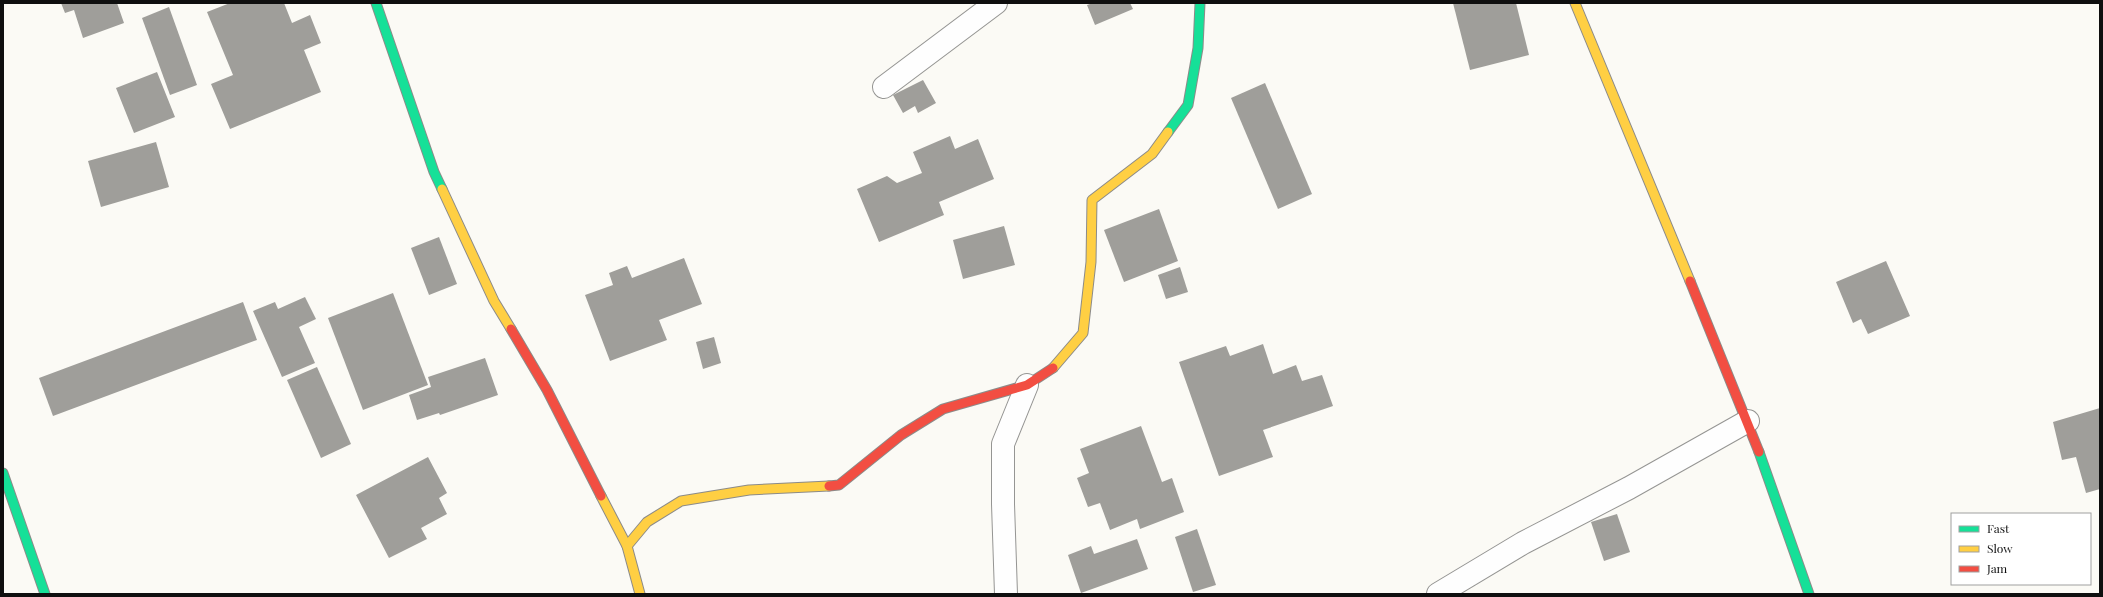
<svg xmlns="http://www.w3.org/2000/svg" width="2103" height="597" font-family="'Playfair Display',serif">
  <rect width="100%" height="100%" fill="#fbfaf5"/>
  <g fill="#9f9e9a">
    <polygon points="61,3 117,3 124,23 83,38 74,10 65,13"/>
    <polygon points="230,3 284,3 292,23 310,15 321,43 304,50 321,92 230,129 211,84 233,75 207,12"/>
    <polygon points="1093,3 1130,3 1133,9 1095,25 1087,5"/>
    <polygon points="1453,3 1516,3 1529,55 1470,70"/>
    <polygon points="169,7 197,85 170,95 142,18"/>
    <polygon points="157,72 175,117 134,133 116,88"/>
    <polygon points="923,80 936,103 918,113 915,106 903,113 893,95"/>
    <polygon points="1265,83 1312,194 1278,209 1231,98"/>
    <polygon points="950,136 955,149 978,139 994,179 939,202 944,215 879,242 857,189 887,176 897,183 922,173 913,152"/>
    <polygon points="156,142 169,187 101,207 88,161"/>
    <polygon points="1159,209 1178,261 1124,282 1104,230"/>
    <polygon points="1004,226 1015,265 963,279 953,240"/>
    <polygon points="439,237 457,284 429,295 411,248"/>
    <polygon points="684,258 702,304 659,320 667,340 610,361 585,295 613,285 609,273 627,266 632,278"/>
    <polygon points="1886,261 1910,316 1868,334 1861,319 1853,323 1836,282"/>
    <polygon points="1180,267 1188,292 1166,299 1158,275"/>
    <polygon points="393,293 428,385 363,410 328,318"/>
    <polygon points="305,297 316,319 299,327 315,363 282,377 253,311 275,302 278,309"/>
    <polygon points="243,302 257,340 53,416 39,378"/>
    <polygon points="714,337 721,363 703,369 696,342"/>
    <polygon points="1263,344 1273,374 1296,365 1302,381 1322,375 1333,406 1263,430 1273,457 1219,476 1179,362 1226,346 1230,356"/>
    <polygon points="485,358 498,395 440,415 439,413 417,420 409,395 431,387 428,377"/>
    <polygon points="317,367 351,444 321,458 287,380"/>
    <polygon points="2100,408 2100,489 2086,493 2076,457 2062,460 2053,422"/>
    <polygon points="1141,426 1162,482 1172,478 1184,512 1140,529 1137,519 1110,530 1100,503 1088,507 1077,478 1089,473 1080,449"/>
    <polygon points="428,457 447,493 439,498 447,514 421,528 427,539 389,558 356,495"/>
    <polygon points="1617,514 1630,552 1604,561 1591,522"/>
    <polygon points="1197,529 1216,585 1193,592 1175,537"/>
    <polygon points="1137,539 1148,569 1081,593 1068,555 1091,546 1094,554"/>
  </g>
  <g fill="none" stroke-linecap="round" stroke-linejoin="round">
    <defs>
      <g id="street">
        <polyline points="884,87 996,3"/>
        <polyline points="1006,594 1003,504 1003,444 1027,385"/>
        <polyline points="1438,594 1523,543 1629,488 1748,421"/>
      </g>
      <g id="fast">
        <polyline points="376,3 434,172 442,189"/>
        <polyline points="1168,132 1188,105 1198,48 1200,3"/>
        <polyline points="1759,452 1809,594"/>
        <polyline points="3,473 45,594"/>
      </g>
      <g id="slow">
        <polyline points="1575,3 1690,281"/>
        <polyline points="442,189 494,301 511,329"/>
        <polyline points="1053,368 1083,333 1091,262 1092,200 1152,154 1168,132"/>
        <polyline points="601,496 627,546 640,594"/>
        <polyline points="627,546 647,522 681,501 749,490 829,486"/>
      </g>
      <g id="jam">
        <polyline points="1690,281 1759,452"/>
        <polyline points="511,329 547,390 601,496"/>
        <polyline points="829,486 839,485 901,435 943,409 1027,385 1053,368"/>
      </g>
    </defs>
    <use href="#street" stroke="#959593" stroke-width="24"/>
    <use href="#fast" stroke="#8c8b89" stroke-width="11"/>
    <use href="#slow" stroke="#8c8b89" stroke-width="11"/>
    <use href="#jam" stroke="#8c8b89" stroke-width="11"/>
    <use href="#street" stroke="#fefefe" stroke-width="22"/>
    <use href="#fast" stroke="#16e098" stroke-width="9"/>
    <use href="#slow" stroke="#ffcf43" stroke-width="9"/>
    <use href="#jam" stroke="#f24e42" stroke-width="9"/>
  </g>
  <rect width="2103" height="597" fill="none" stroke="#0f0f0f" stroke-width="8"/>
  <rect x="1951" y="513" width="140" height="72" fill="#ffffff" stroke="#9f9f9f"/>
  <rect x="1959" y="526" width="20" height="6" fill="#16e098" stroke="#9f9f9f"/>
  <text x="1987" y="533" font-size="12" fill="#0f0f0f">Fast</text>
  <rect x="1959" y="546" width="20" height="6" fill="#ffcf43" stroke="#9f9f9f"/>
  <text x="1987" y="553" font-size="12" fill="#0f0f0f">Slow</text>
  <rect x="1959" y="566" width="20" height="6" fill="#f24e42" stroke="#9f9f9f"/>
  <text x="1987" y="573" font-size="12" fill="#0f0f0f">Jam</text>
</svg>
